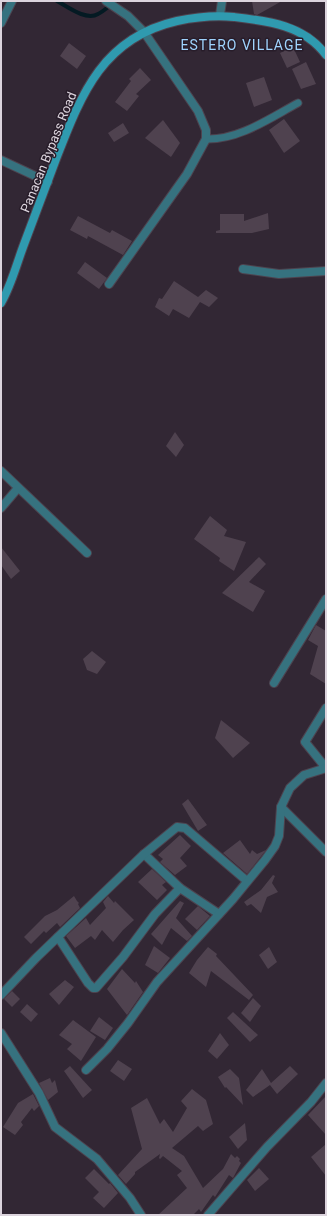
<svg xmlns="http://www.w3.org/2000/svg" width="327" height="1216" font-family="Roboto,sans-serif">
  <rect width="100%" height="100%" fill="#322734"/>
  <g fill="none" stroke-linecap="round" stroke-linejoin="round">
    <path stroke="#041a23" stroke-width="4" d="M 57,1 C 68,7 86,21 98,14 C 104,11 110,5 116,1"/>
  </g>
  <g fill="#4f424f">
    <polygon points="252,1 282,1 257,15 254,14"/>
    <polygon points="69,43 86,56 77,69 60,56"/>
    <polygon points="293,47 300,62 287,68 280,53"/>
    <polygon points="306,62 316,84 301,89 292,69"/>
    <polygon points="140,68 151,80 136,94 139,96 127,111 115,102 131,81 129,79"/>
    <polygon points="264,77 272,100 254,107 246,83"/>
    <polygon points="284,119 300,141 284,153 269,130"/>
    <polygon points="163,120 180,143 171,157 145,138"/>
    <polygon points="123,123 129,133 114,142 108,133"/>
    <polygon points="268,213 269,229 252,233 216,233 216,231 220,230 220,214 244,214 244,221"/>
    <polygon points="78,216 110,233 112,230 132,241 123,255 88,236 87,239 70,230"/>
    <polygon points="85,262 107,278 99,289 77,273"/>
    <polygon points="174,281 198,297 206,290 218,298 209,307 200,302 189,318 173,309 169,316 155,307 159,298 162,299"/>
    <polygon points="175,432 184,445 176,457 166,446"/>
    <polygon points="210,516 227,530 224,536 246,542 234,571 219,561 220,558 194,539"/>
    <polygon points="1,547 20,571 11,579 1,565"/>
    <polygon points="259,557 266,564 249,582 265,591 253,612 222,593"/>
    <polygon points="316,625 326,631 326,684 310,674 318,646 308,640"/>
    <polygon points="92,651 106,662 97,674 87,670 83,659"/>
    <polygon points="221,720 250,743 233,758 215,738"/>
    <polygon points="188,799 207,825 198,831 182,804"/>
    <polygon points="180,835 191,846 180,858 187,866 175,875 160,862 163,859 158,855"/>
    <polygon points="240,840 250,854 252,850 257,854 266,850 247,874 223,853"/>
    <polygon points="152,869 166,882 162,885 167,890 157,900 138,882"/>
    <polygon points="273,875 275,876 272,883 278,892 267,897 261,913 251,904 247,906 244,902 261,890"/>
    <polygon points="74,896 77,901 79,903 78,904 80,908 60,927 57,923 46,933 44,931 31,944 24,937 45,916 57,910"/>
    <polygon points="108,896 114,903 115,901 134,920 123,930 113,942 102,930 95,940 91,936 75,948 66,936 86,918 90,925 106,908 103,902"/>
    <polygon points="180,901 184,903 176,918 192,936 187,941 171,928 162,945 151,934"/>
    <polygon points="198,906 210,916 197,930 185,919"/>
    <polygon points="154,946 170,958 158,973 145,965"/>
    <polygon points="208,947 217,954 216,956 253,995 249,1000 211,971 206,987 189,973 197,960"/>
    <polygon points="269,947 277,962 268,969 259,955"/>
    <polygon points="122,969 135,983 136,981 143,992 127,1015 107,989"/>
    <polygon points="65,980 74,987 59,1005 49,994"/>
    <polygon points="12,991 20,999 12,1007 4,999"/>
    <polygon points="253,998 261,1006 250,1022 241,1013"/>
    <polygon points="27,1004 38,1014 31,1022 20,1012"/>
    <polygon points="233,1012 258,1035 250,1042 227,1018"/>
    <polygon points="99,1017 113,1028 105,1040 90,1031"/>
    <polygon points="73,1020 96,1037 81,1061 67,1049 72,1044 59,1035"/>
    <polygon points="220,1033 229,1045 217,1059 208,1051"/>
    <polygon points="118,1060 132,1069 124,1081 110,1071"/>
    <polygon points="70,1066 92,1090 83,1098 64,1071"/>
    <polygon points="290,1066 298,1074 277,1094 270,1085 253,1097 246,1090 262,1069 271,1083"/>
    <polygon points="230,1069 239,1078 243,1105 226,1087 225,1088 218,1077"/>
    <polygon points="50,1078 52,1083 55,1080 58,1092 48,1100 39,1083"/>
    <polygon points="192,1089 206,1100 213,1124 203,1131 198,1126 172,1148 184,1156 203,1188 223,1169 231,1154 235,1158 237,1156 240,1159 239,1161 241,1163 233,1178 229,1175 215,1197 213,1195 201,1212 199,1209 193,1215 158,1215 187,1188 177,1175 182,1171 163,1156 160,1159 159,1158 160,1154 135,1172 135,1174 126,1184 118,1175 142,1149 131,1108 147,1098 160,1124 164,1119 173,1132 187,1108 181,1101"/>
    <polygon points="33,1094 39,1106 34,1111 32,1108 21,1122 23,1125 15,1135 3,1127 18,1103"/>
    <polygon points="326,1096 326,1135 308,1115"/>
    <polygon points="245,1123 247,1140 238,1149 229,1137"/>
    <polygon points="326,1144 326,1176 311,1157"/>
    <polygon points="259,1168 269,1179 255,1191 247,1180"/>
    <polygon points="94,1169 109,1184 110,1183 118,1193 104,1208 93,1198 99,1192 85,1178"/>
  </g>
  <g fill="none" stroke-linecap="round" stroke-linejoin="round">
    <defs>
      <path id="service" d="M 206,139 C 239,140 270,118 298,103"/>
      <g id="minor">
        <polyline points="106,1 128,16 144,32 198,111 206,130 206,139 187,174 109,284"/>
        <polyline points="220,15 222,1"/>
        <polyline points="1,23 12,1"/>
        <polyline points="1,160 48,182"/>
        <polyline points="243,269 279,274 326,271"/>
        <polyline points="1,471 87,553"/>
        <polyline points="1,508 18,488"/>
        <polyline points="274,683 326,599"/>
        <polyline points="326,708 305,742 326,768"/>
        <polyline points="281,807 326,852"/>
        <polyline points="144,854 180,888 219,914"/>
        <polyline points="58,937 88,983 93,988 96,988 123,957 155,914 180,888"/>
        <polyline points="1,995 36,958 144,854 177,827 185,828 247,881"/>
        <polyline points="1,1033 39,1093 55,1127 97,1159 130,1198 141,1215"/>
        <polyline points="86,1070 107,1049 128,1023 157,982 233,899 265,860 275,846 279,836 281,807 290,788 304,775 326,768"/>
        <polyline points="208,1215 267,1147 311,1102 326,1083"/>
      </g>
      <path id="secondary" d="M 1,303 C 11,286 16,266 23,247 C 34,218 45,189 56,159 C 81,95 102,38 177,21 C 196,17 215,15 234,17 C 268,21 304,25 326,55"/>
    </defs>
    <use href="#service" stroke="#4d434f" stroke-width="9"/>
    <use href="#minor" stroke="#4d434f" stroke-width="10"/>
    <use href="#secondary" stroke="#4d434f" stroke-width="10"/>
    <use href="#service" stroke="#36727f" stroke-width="7"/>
    <use href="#minor" stroke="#36727f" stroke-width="8"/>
    <use href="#secondary" stroke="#2f9aaf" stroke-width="8"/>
  </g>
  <g text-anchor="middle" stroke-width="3" stroke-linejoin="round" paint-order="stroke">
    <g font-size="13" fill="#dcd4dd" stroke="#281d2a">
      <text transform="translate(48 152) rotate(-68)" y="5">Panacan Bypass Road</text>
    </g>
    <g font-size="14" letter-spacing="1" fill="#9fd3fd" stroke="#281d2a">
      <text x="242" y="50">ESTERO VILLAGE</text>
    </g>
  </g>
  <rect width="327" height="1216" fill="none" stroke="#dcd4dd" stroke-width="4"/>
</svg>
